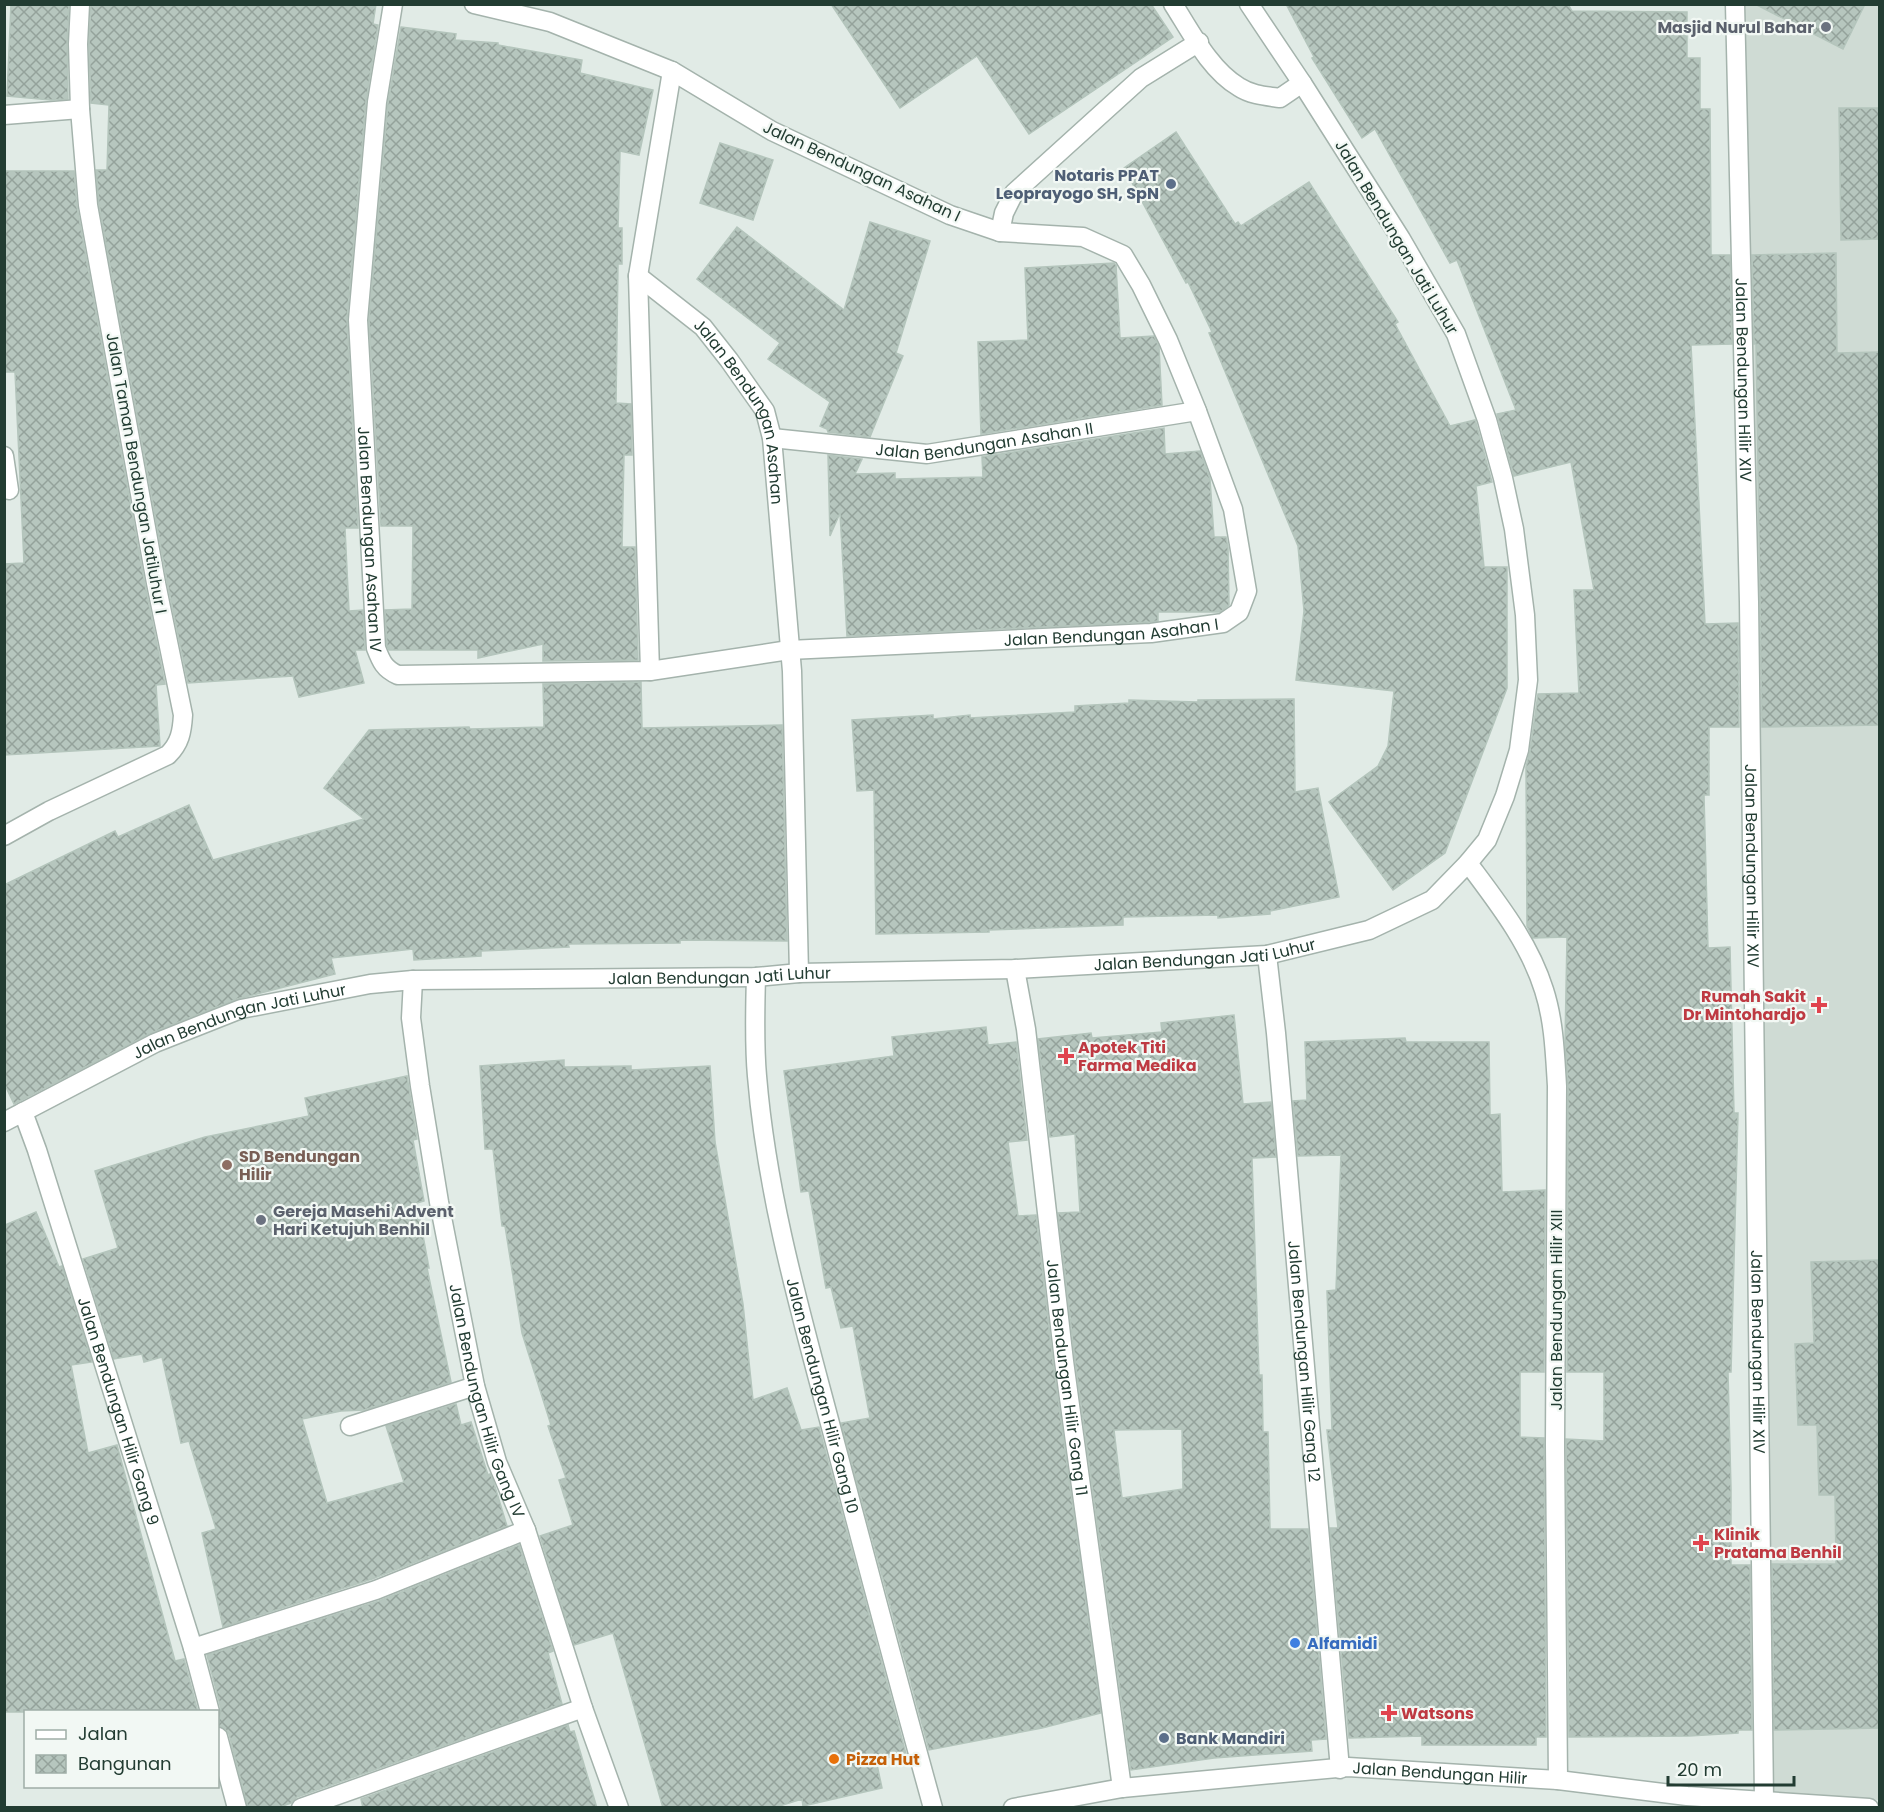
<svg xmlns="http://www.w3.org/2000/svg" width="1884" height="1812" font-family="Poppins,sans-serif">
  <defs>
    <pattern id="building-cross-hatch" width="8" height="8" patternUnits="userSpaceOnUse" patternTransform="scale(1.5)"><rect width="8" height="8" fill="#b6c6be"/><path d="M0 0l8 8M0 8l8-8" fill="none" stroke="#94a29b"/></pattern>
  </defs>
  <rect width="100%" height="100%" fill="#e1ebe6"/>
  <polygon fill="#cfdbd4" points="1741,5 1879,5 1879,1800 1768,1797"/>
  <g fill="url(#building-cross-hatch)" stroke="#b4c5bc" stroke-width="1.5" fill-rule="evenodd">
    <polygon points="11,4 69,4 67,44 68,99 51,100 7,96"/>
    <polygon points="91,4 376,4 373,24 378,25 366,101 347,319 358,528 345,528 349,611 363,610 365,650 355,650 364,683 299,697 293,676 188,683 167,581 99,204 96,170 107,170 109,105 91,103 89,44"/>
    <polygon points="831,4 1151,4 1173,37 1029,134 977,56 900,108"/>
    <polygon points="1286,4 1568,4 1572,11 1687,12 1687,58 1700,58 1700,109 1710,109 1711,255 1730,255 1732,344 1691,345 1705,624 1738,623 1739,727 1709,727 1709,795 1704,795 1708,948 1730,947 1734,1113 1738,1113 1731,1372 1728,1372 1731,1489 1731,1565 1750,1565 1752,1730 1738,1730 1738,1733 1689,1736 1569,1737 1566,1439 1604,1441 1604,1372 1567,1372 1568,1086 1565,1043 1567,937 1533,938 1527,926 1526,767 1530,751 1538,694 1579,693 1574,590 1594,590 1571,462 1514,476 1497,414 1516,410 1457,260 1450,263 1375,129 1362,138 1312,58 1314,57"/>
    <polygon points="1755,4 1865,4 1843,49"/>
    <polygon points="401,27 456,34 455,40 498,43 498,45 582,60 580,73 653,90 639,155 620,151 618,228 622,228 622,264 618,264 616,403 631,404 632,455 624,455 622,547 635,547 638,660 543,661 543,644 478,658 478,650 389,650 387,646 385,610 412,609 413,526 381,526 369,320 388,103"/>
    <polygon points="1839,108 1880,108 1880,239 1841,240"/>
    <polygon points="1176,132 1235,224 1238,222 1241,226 1309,182 1398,322 1395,324 1450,426 1475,420 1476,423 1492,482 1476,486 1484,567 1507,567 1507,688 1445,853 1393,890 1329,802 1378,766 1388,746 1394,691 1296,680 1304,611 1298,546 1209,333 1212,332 1188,282 1186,283 1124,168"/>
    <polygon points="720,143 773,160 753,220 700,203"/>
    <polygon points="4,171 74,171 77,207 145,585 165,684 156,685 160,746 4,755 4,564 24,563 15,372 4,372"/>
    <polygon points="870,222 930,241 896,353 903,356 870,437 828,432 827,429 820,426 830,402 768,359 780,343 697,279 737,227 844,310"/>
    <polygon points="1836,253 1837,353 1880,352 1880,725 1762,727 1756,344 1754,344 1752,255"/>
    <polygon points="1114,263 1116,265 1120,338 1154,336 1159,347 1162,405 981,434 978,342 1028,340 1025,268"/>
    <polygon points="1164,428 1165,454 1200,451 1210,479 1214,537 1226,537 1228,547 1229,605 1220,612 1158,612 1158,621 1150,622 847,636 840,513 830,536 828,455 862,459 855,474 895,473 895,479 983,477 982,457"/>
    <polygon points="641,682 642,728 782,725 787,941 680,940 680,943 568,944 569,947 481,951 481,956 414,960 413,949 331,958 335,974 237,999 151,1033 14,1104 4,1083 4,885 115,831 118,837 189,805 213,860 364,819 324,788 369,730 469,727 470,729 544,727 543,684"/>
    <polygon points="1294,699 1295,792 1318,788 1339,897 1270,911 1270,914 1218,918 1218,915 1123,917 1123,925 989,930 989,932 876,934 874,790 857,791 852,720 933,715 933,719 970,715 970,718 1075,712 1075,706 1129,703 1129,700 1198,702 1198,700"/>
    <path d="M 1234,1015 L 1243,1104 L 1271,1102 L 1276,1157 L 1252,1158 L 1259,1375 L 1262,1375 L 1263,1432 L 1268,1432 L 1270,1529 L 1308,1529 L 1326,1739 L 1311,1740 L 1312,1751 L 1214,1758 L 1131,1770 L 1075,1360 L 1058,1213 L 1080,1212 L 1075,1134 L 1050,1137 L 1038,1039 L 1091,1033 L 1092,1038 L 1162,1032 L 1161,1023 ZM 1182,1429 L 1183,1489 L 1122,1498 L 1114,1430 Z"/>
    <polygon points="986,1027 988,1045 1016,1042 1027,1140 1008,1142 1018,1216 1036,1215 1053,1362 1101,1713 1042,1728 929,1750 841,1423 870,1418 853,1326 841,1328 831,1287 826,1288 809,1191 801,1192 784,1071 894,1056 892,1037"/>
    <polygon points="1405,1038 1406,1042 1489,1042 1490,1115 1500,1114 1502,1192 1545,1190 1544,1372 1520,1372 1520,1437 1544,1438 1546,1737 1536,1737 1536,1745 1422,1745 1422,1736 1349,1738 1330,1528 1338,1528 1327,1430 1332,1430 1327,1291 1336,1290 1341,1155 1298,1156 1293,1101 1307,1100 1305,1042"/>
    <polygon points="564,1060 564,1067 631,1066 631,1070 710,1066 715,1142 743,1304 753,1400 787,1388 801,1430 819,1427 906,1754 876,1760 882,1788 803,1806 802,1799 773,1808 663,1808 613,1633 574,1645 540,1536 573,1525 559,1480 566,1478 548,1426 551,1425 522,1333 505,1226 502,1226 493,1149 485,1149 480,1066"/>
    <polygon points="407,1076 417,1139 413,1140 424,1201 417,1203 429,1268 427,1268 451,1382 364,1410 341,1411 302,1419 327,1503 404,1482 386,1426 456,1404 461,1425 471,1422 488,1475 490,1474 493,1480 507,1526 372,1579 223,1627 202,1533 216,1529 189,1441 181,1443 162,1357 144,1362 142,1354 114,1359 83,1259 118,1248 95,1171 205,1137 309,1116 305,1098"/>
    <polygon points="36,1212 59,1267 62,1266 92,1362 71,1365 88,1453 117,1445 175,1661 184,1659 198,1712 4,1712 5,1225"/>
    <polygon points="1880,1260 1880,1728 1774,1730 1772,1564 1836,1564 1835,1495 1819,1495 1817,1425 1798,1425 1795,1344 1814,1343 1811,1262"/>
    <polygon points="519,1545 553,1651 548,1653 562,1704 297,1797 291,1803 277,1808 248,1808 229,1734 225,1729 218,1726 221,1709 207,1655 379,1601"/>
    <polygon points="568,1725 570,1732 574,1731 597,1808 363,1808 361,1799"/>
  </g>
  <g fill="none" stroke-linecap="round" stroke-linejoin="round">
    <defs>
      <g id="service">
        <path d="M 1173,4 C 1191,32 1210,70 1239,87 C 1251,95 1266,96 1280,98 L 1302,83"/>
        <path id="s1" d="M 1735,4 L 1749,602 L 1764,1800"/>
        <polyline points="1000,232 1004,213 1014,193 1141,78 1199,42"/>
      </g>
      <g id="minor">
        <path id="s2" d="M 393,4 L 377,102 L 358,320 L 376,648 C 381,661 384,669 398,675 L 650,671 L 789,650 L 1151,633 L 1223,623 L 1239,612 L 1247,591 L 1233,509 L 1197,411 L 1168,340 L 1141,285 L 1123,255 L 1083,237 L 1000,232 L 950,215 L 772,131 L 672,71 L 550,22 L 474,4"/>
        <polyline points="4,115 80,109"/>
        <path id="s3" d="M 638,276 L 703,327 L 729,360 L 765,411 L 772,438 L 792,671 L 799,973"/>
        <path id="s4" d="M 772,438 L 927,454 L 1197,411"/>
        <polyline points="4,456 9,490"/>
        <polyline points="650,671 638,276 672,71"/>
        <path d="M 4,836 L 49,811 L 168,755 C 180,743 182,732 183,715 L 156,583 L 88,205 L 80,109 L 78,44 L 80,4"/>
        <path d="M 1468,863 C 1497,902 1529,942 1544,990 C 1554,1021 1555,1054 1557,1086 L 1555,1445 L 1558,1780"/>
        <path id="s5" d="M 1267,955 L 1276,1033 L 1340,1769"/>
        <path id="s6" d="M 1015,969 L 1026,1029 L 1064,1361 L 1122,1788"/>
        <path id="s7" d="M 756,977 C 755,1010 754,1043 757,1076 C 767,1198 801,1314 832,1431 C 865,1556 898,1682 933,1808"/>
        <path id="s8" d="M 23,1112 L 37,1150 L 193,1648 L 210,1712"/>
        <polyline points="350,1426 475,1386"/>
        <polyline points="193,1648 376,1590 526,1530"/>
        <polyline points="218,1737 237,1808"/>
        <polyline points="301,1808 583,1708"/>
      </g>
      <g id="tertiary">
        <path id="s9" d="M 413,980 L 411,1018 L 420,1086 L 439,1202 L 475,1386 L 497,1462 L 526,1530 L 583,1708 L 619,1808"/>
        <path id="s10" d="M 4,1122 L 155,1043 L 241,1009 L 370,984 L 413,980 L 756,977 L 799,973 L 1015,969 L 1267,955 L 1369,930 L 1432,900 L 1468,863 L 1487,840 L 1505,796 L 1519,750 L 1528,680 L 1525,615 L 1514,529 L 1503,478 L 1487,420 L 1456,334 L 1401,239 L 1302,83 L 1249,4"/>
        <path id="s11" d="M 1013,1808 L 1122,1788 L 1348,1767 L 1558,1780 L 1687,1796 L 1869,1808"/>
      </g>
    </defs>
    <use href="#service" stroke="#a4b3ac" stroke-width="21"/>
    <use href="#minor" stroke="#a4b3ac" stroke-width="21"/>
    <use href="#tertiary" stroke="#a4b3ac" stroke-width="21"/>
    <use href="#service" stroke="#fff" stroke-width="18"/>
    <use href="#minor" stroke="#fff" stroke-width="18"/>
    <use href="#tertiary" stroke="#fff" stroke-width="18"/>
  </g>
  <g fill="#6b7280" stroke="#f2f8f4" stroke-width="2">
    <circle cx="1826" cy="27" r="6"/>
    <circle cx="261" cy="1220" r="6"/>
  </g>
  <g fill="#5c6f8a" stroke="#f2f8f4" stroke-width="2">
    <circle cx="1171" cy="184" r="6"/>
    <circle cx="1164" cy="1738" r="6"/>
  </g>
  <g fill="#e0444e" stroke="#f2f8f4" stroke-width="2">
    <path d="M1816 996h6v6h6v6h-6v6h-6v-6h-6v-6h6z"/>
    <path d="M1063 1047h6v6h6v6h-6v6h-6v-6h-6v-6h6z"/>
    <path d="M1698 1534h6v6h6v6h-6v6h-6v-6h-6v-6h6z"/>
    <path d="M1386 1704h6v6h6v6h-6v6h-6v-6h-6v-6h6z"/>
  </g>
  <circle fill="#8d6e63" stroke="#f2f8f4" stroke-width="2" cx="227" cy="1165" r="6"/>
  <circle fill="#3f7fe0" stroke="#f2f8f4" stroke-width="2" cx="1295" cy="1643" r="6"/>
  <circle fill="#e8710a" stroke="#f2f8f4" stroke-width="2" cx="834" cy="1759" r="6"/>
  <g text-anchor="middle" stroke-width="4.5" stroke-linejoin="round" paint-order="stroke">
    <g font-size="16" font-weight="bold" fill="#5b616d" stroke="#f2f8f4" text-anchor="end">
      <text x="1814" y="33">Masjid Nurul Bahar</text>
      <text x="273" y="1217" text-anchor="start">Gereja Masehi Advent<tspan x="273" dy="18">Hari Ketujuh Benhil</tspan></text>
    </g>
    <g font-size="16" fill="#223c32" stroke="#f2f8f4">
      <text transform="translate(862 171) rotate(25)" y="6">Jalan Bendungan Asahan I</text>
      <text transform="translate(1397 237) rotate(59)" y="6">Jalan Bendungan Jati Luhur</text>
      <text dy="6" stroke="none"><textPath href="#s1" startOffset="376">Jalan Bendungan Hilir XIV</textPath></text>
      <text dy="6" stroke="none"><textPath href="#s3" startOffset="178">Jalan Bendungan Asahan</textPath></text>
      <text dy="6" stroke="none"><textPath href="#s4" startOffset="214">Jalan Bendungan Asahan II</textPath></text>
      <text transform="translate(137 473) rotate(80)" y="6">Jalan Taman Bendungan Jatiluhur I</text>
      <text dy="6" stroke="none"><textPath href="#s2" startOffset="538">Jalan Bendungan Asahan IV</textPath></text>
      <text dy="6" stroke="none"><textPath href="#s2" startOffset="1398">Jalan Bendungan Asahan I</textPath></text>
      <text dy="6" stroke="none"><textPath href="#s1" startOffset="862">Jalan Bendungan Hilir XIV</textPath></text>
      <text dy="6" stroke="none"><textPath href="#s10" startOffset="1230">Jalan Bendungan Jati Luhur</textPath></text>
      <text dy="6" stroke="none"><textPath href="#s10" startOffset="744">Jalan Bendungan Jati Luhur</textPath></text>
      <text dy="6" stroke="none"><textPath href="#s10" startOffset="258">Jalan Bendungan Jati Luhur</textPath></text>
      <text transform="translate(1556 1310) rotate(-90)" y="6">Jalan Bendungan Hilir XIII</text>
      <text dy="6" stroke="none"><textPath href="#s1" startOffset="1348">Jalan Bendungan Hilir XIV</textPath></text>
      <text dy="6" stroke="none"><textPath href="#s5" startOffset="408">Jalan Bendungan Hilir Gang 12</textPath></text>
      <text dy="6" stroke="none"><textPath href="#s6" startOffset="412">Jalan Bendungan Hilir Gang 11</textPath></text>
      <text dy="6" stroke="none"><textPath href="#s7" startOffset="426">Jalan Bendungan Hilir Gang 10</textPath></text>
      <text dy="6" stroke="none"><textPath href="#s9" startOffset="429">Jalan Bendungan Hilir Gang IV</textPath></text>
      <text dy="6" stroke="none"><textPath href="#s8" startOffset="314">Jalan Bendungan Hilir Gang 9</textPath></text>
      <text dy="6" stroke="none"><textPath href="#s11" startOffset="430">Jalan Bendungan Hilir</textPath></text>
    </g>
    <g font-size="16" font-weight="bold" fill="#4e5e75" stroke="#f2f8f4" text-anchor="end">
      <text x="1159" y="181">Notaris PPAT<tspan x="1159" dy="18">Leoprayogo SH, SpN</tspan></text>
      <text x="1176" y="1744" text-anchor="start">Bank Mandiri</text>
    </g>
    <g font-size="16" font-weight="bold" fill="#be3a42" stroke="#f2f8f4" text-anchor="start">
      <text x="1806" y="1002" text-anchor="end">Rumah Sakit<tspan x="1806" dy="18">Dr Mintohardjo</tspan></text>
      <text x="1078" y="1053">Apotek Titi<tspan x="1078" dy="18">Farma Medika</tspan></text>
      <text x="1714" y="1540">Klinik<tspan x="1714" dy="18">Pratama Benhil</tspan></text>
      <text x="1401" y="1719">Watsons</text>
    </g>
    <g font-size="16" font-weight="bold" fill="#785e54" stroke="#f2f8f4" text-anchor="start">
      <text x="239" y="1162">SD Bendungan<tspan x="239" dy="18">Hilir</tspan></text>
    </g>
    <g font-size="16" font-weight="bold" fill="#366cbe" stroke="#f2f8f4" text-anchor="start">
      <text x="1307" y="1649">Alfamidi</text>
    </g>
    <g font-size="16" font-weight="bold" fill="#c56008" stroke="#f2f8f4" text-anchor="start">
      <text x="846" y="1765">Pizza Hut</text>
    </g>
  </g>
  <rect width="1884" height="1812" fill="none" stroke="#223c32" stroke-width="12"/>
  <rect x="24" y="1710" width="195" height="78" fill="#f2f8f4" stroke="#9fada6" stroke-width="1.5"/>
  <rect x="36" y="1730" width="30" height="9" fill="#ffffff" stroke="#9fada6" stroke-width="1.5"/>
  <text x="78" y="1740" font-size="18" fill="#223c32">Jalan</text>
  <rect x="36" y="1755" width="30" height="18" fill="url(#building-cross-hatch)" stroke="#9fada6" stroke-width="1.5"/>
  <text x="78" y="1770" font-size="18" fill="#223c32">Bangunan</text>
  <path d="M1668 1776v9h126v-9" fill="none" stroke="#223c32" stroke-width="3"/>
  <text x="1677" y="1776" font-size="18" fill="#223c32" stroke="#f2f8f4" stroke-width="4.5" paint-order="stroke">20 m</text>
</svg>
